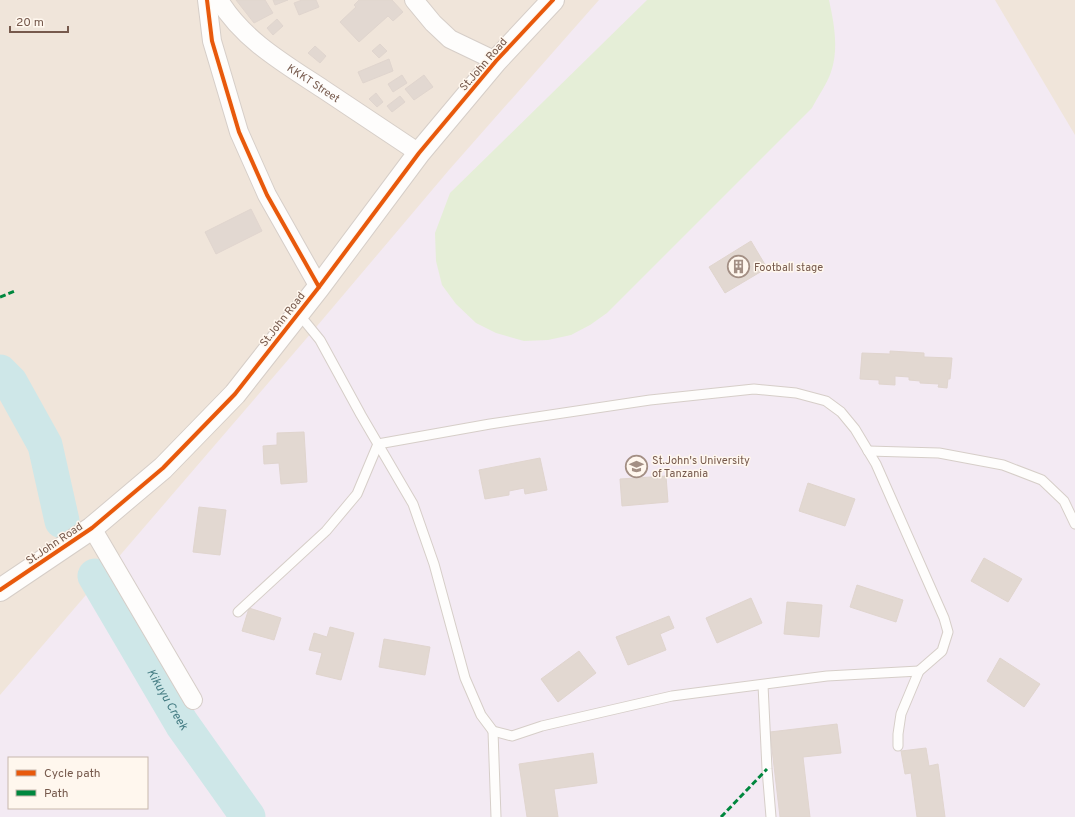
<svg xmlns="http://www.w3.org/2000/svg" width="1075" height="817" font-family="Overpass,sans-serif">
  <rect width="100%" height="100%" fill="#f7f2ec"/>
  <path fill="#f0e5da" fill-rule="evenodd" d="M 0,0 L 1075,0 L 1075,817 L 0,817 ZM 9,758 L 147,758 L 147,808 L 9,808 Z"/>
  <path fill="#f3eaf3" fill-rule="evenodd" d="M 599,0 L 995,0 L 1075,135 L 1075,817 L 0,817 L 0,695 L 312,332 L 449,170 ZM 9,758 L 147,758 L 147,808 L 9,808 Z"/>
  <path fill="#e5eed7" d="M 647,0 L 829,0 C 834,23 839,49 831,72 C 827,84 818,96 812,108 L 607,313 L 590,325 L 571,335 L 548,340 L 524,341 L 496,333 L 476,323 L 456,304 L 442,285 L 436,261 L 435,233 L 450,193 Z"/>
  <g fill="none" stroke-linecap="round" stroke-linejoin="round">
    <g stroke="#cee7e8" stroke-width="35">
      <polyline points="0,372 10,382 45,445 62,521"/>
      <path id="s1" d="M 95,576 L 182,724 L 248,817"/>
    </g>
  </g>
  <g fill="#e2d8d1" stroke="#e0d5ce">
    <polygon points="236,0 265,0 273,13 254,23"/>
    <polygon points="273,0 288,0 275,5"/>
    <polygon points="302,0 316,0 319,7 299,15 294,3"/>
    <polygon points="359,0 392,0 403,12 393,21 388,16 359,42 340,22 356,7 354,5"/>
    <polygon points="277,19 283,26 273,35 267,28"/>
    <polygon points="380,44 387,51 379,58 372,51"/>
    <polygon points="315,46 326,56 320,63 308,53"/>
    <polygon points="389,59 393,71 363,83 358,72"/>
    <polygon points="402,75 407,83 393,92 388,84"/>
    <polygon points="424,75 433,87 414,100 405,89"/>
    <polygon points="376,93 383,102 377,107 369,99"/>
    <polygon points="400,96 405,102 392,112 387,106"/>
    <polygon points="251,209 262,231 216,254 205,232"/>
    <polygon points="751,241 767,268 725,293 709,267"/>
    <polygon points="890,351 924,353 924,357 952,358 950,379 948,379 947,388 938,387 939,384 920,383 920,381 909,380 909,377 895,376 895,385 879,384 879,380 860,379 862,353 890,354"/>
    <polygon points="304,432 307,482 281,484 279,463 264,464 263,446 277,445 277,433"/>
    <polygon points="540,458 547,490 525,494 524,488 509,491 509,495 485,499 479,470"/>
    <polygon points="666,476 668,502 622,506 620,479"/>
    <polygon points="808,483 855,499 845,526 799,511"/>
    <polygon points="199,507 226,510 220,555 193,552"/>
    <polygon points="984,558 1022,579 1008,602 971,581"/>
    <polygon points="857,585 903,600 896,622 850,607"/>
    <polygon points="751,598 762,623 717,643 706,618"/>
    <polygon points="787,602 822,605 819,637 784,634"/>
    <polygon points="249,608 281,618 274,640 242,631"/>
    <polygon points="669,616 674,628 660,634 666,650 628,665 616,637"/>
    <polygon points="330,627 354,633 341,680 316,674 322,653 309,650 314,633 327,637"/>
    <polygon points="384,639 430,647 425,675 379,667"/>
    <polygon points="579,651 596,673 558,702 541,679"/>
    <polygon points="1000,658 1040,684 1024,707 987,681"/>
    <polygon points="837,724 841,753 803,757 810,817 780,817 770,732"/>
    <polygon points="926,748 929,766 938,764 945,817 917,817 911,773 905,774 901,751"/>
    <polygon points="593,753 597,783 554,789 558,817 527,817 519,764"/>
  </g>
  <g fill="none" stroke-linecap="round" stroke-linejoin="round">
    <defs>
      <g id="service">
        <polyline points="298,313 320,340 361,415 413,504 434,564 465,678 481,715 493,731 512,736 542,726 672,696 827,676 919,671"/>
        <polyline points="868,451 939,453 1003,465 1042,480 1064,501 1075,524"/>
        <polyline points="238,612 326,531 357,494 378,444 490,424 650,400 754,389 796,393 826,401 841,412 855,429 876,464 944,618 948,632 942,651 919,671 901,714 898,734 898,746"/>
        <polyline points="763,685 767,769 771,817"/>
        <polyline points="493,731 496,817"/>
      </g>
      <g id="minor">
        <polyline points="207,0 212,41 239,132 267,195 319,287"/>
        <path id="s2" d="M 219,0 C 243,40 285,64 323,89 C 355,110 387,132 419,153"/>
        <polyline points="414,0 433,23 450,39 496,61"/>
        <polyline points="92,528 193,700"/>
      </g>
      <polyline id="tertiary" points="0,590 92,528 163,468 235,394 319,287 419,153 496,61 553,0"/>
    </defs>
    <use href="#service" stroke="#d6cec8" stroke-width="11"/>
    <use href="#minor" stroke="#d6cec8" stroke-width="20"/>
    <use href="#tertiary" stroke="#d6cec8" stroke-width="24"/>
    <use href="#service" stroke="#fefdfc" stroke-width="9"/>
    <use href="#minor" stroke="#fefdfc" stroke-width="18"/>
    <use href="#tertiary" stroke="#fefdfc" stroke-width="22"/>
    <g stroke="#00873e" stroke-width="3" stroke-dasharray="6 3" stroke-linecap="butt">
      <polyline points="0,297 15,291"/>
      <polyline points="721,817 767,769"/>
    </g>
    <defs>
      <g id="cycleway">
        <polyline points="207,0 212,41 239,132 267,195 319,287"/>
        <polyline points="0,590 92,528 163,468 235,394 319,287 419,153 496,61 553,0"/>
      </g>
    </defs>
    <use href="#cycleway" stroke="#fff7ee" stroke-width="6"/>
    <use href="#cycleway" stroke="#e8590c" stroke-width="4"/>
  </g>
  <defs>
    <symbol id="building-ring" viewBox="-11 -11 22 22"><circle r="9.5" fill="#fff7ee" stroke="#a38f84" stroke-width="1.5"/><path d="M-4-6H4V6H1V3H-1V6H-4ZM-2.5-4.3h1.7v1.8h-1.7ZM.8-4.3h1.7v1.8H.8ZM-2.5-1h1.7V.8h-1.7ZM.8-1h1.7V.8H.8Z" fill="#a38f84"/></symbol>
    <symbol id="university-ring" viewBox="-11 -11 22 22"><circle r="9.5" fill="#fff7ee" stroke="#a38f84" stroke-width="1.5"/><path d="M0-5L7-2L0 1L-7-2ZM-4 1L0 2.5L4 1V4Q0 6-4 4Z" fill="#a38f84"/></symbol>
  </defs>
  <g fill-rule="evenodd">
    <use href="#building-ring" x="726" y="254" width="25" height="25"/>
    <use href="#university-ring" x="624" y="454" width="25" height="25"/>
  </g>
  <g text-anchor="middle" stroke-width="3" stroke-linejoin="round" paint-order="stroke">
    <g font-size="11" fill="#76594c" stroke="#fff7ee">
      <text transform="translate(483 64) rotate(-49)" y="4">St.John Road</text>
      <text dy="4" stroke="none"><textPath href="#s2" startOffset="127">KKKT Street</textPath></text>
      <text transform="translate(282 319) rotate(-52)" y="4">St.John Road</text>
      <text transform="translate(54 543) rotate(-34)" y="4">St.John Road</text>
    </g>
    <g font-size="11" fill="#76594c" stroke="#fff7ee" text-anchor="start">
      <text x="754" y="271">Football stage</text>
      <text x="652" y="464">St.John's University<tspan x="652" dy="13">of Tanzania</tspan></text>
    </g>
    <g font-size="12" font-style="italic" fill="#437b82" stroke="#fff7ee">
      <text dy="4" stroke="none"><textPath href="#s1" startOffset="143">Kikuyu Creek</textPath></text>
    </g>
  </g>
  <rect x="8" y="757" width="140" height="52" fill="#fff7ee" stroke="#c8b8ad"/>
  <rect x="16" y="770" width="20" height="6" fill="#e8590c" stroke="#c8b8ad"/>
  <text x="44" y="777" font-size="12" fill="#76594c">Cycle path</text>
  <rect x="16" y="790" width="20" height="6" fill="#00873e" stroke="#c8b8ad"/>
  <text x="44" y="797" font-size="12" fill="#76594c">Path</text>
  <path d="M10 26v6h58v-6" fill="none" stroke="#76594c" stroke-width="2"/>
  <text x="16" y="26" font-size="12" fill="#76594c" stroke="#fff7ee" stroke-width="3" paint-order="stroke">20 m</text>
</svg>
